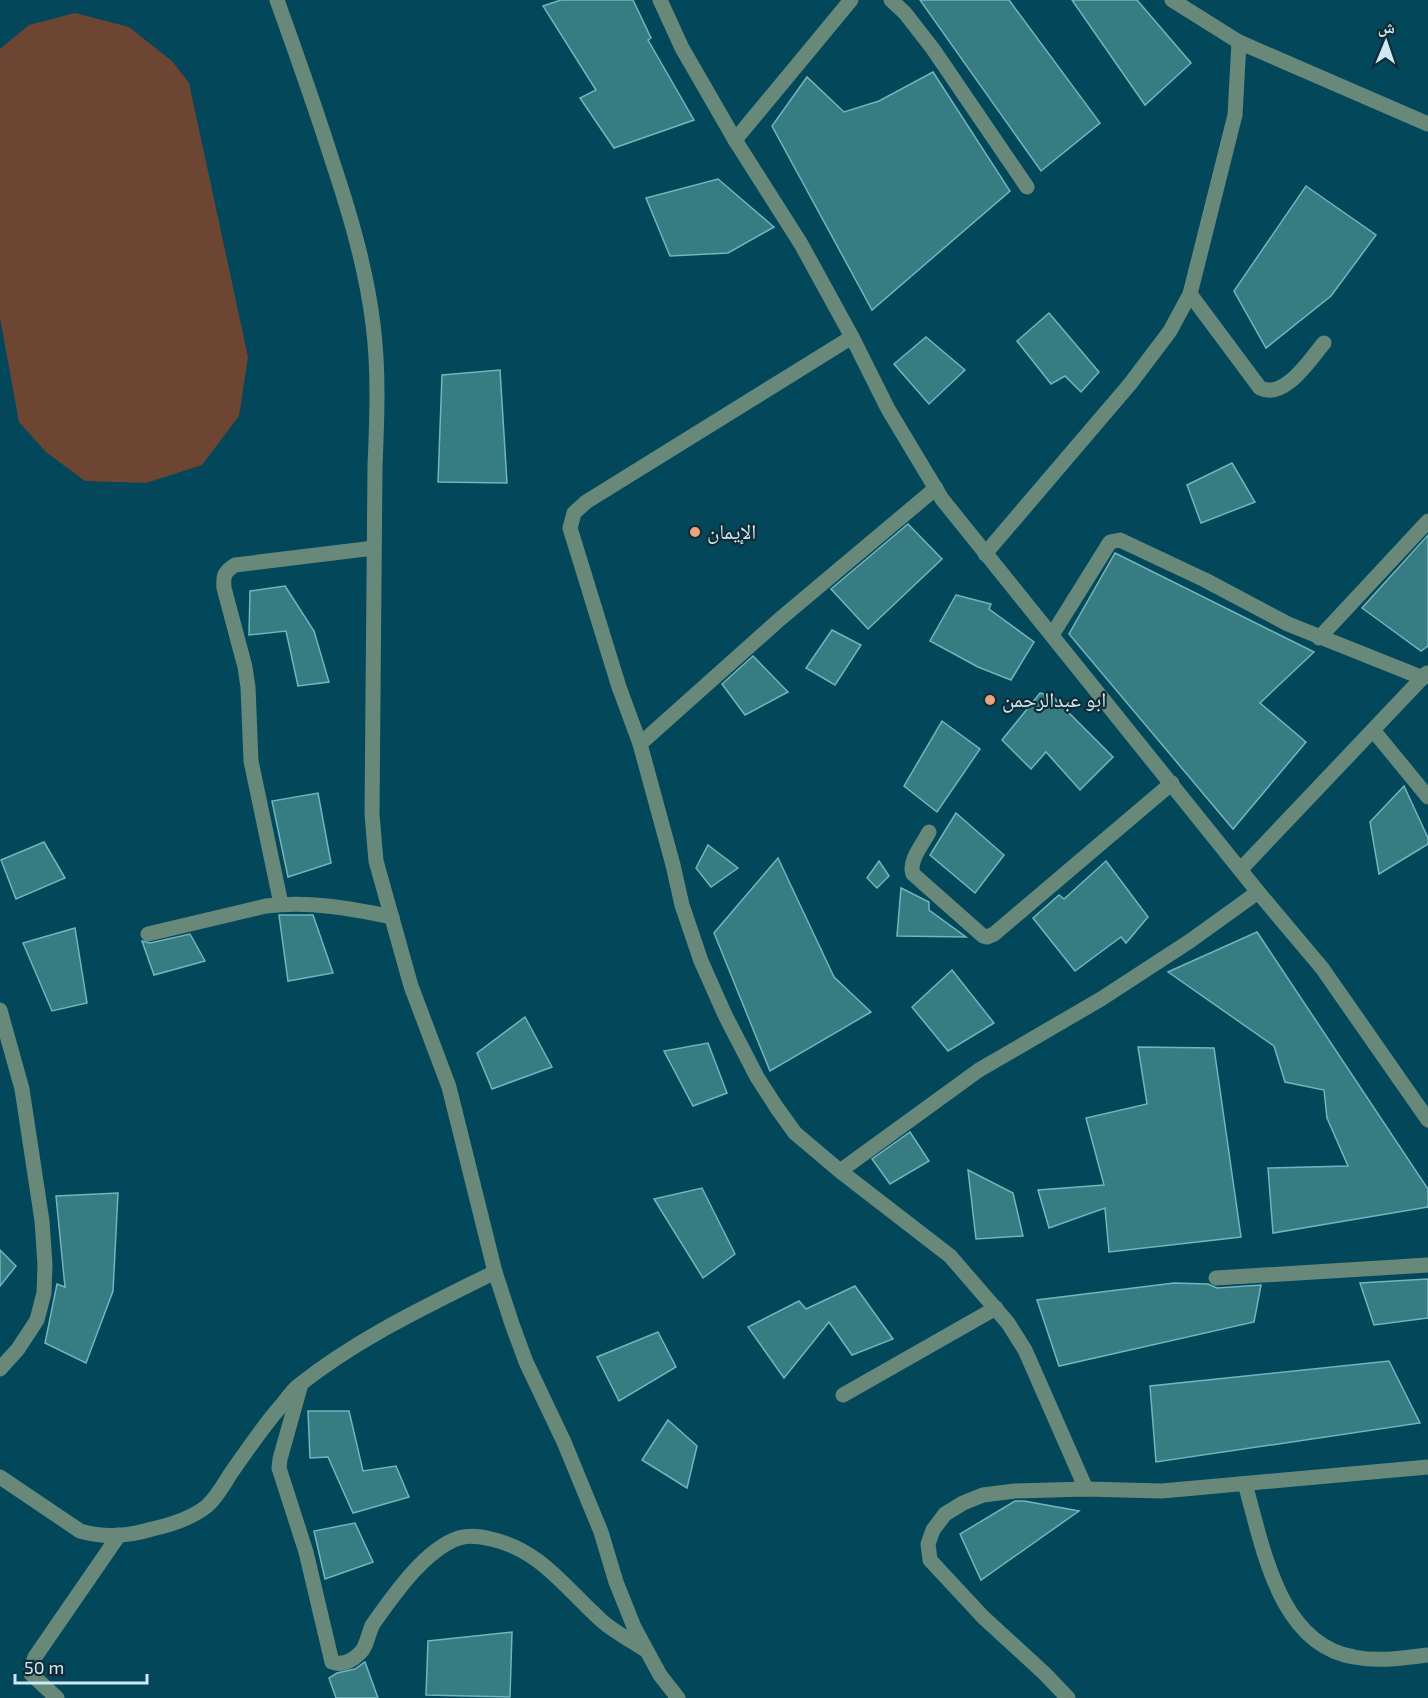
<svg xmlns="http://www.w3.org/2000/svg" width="1428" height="1698" font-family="'Exo 2','Noto Naskh Arabic',sans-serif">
  <rect width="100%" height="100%" fill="#03475b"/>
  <polygon fill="#6d4533" points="75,13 129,27 172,61 189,83 248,357 239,416 202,465 146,483 85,481 46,452 19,422 0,318 0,49 29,25"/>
  <g fill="#387c83" stroke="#72b5bc" stroke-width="1.5">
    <polygon points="561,0 633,0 651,38 648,40 694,120 614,148 580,98 596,90 543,6"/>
    <polygon points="920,0 1009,0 1100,123 1041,171"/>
    <polygon points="1072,0 1137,0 1191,63 1145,105"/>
    <polygon points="933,72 1010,191 872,310 772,126 807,77 844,112 879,101"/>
    <polygon points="718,179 774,227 728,253 670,256 646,198"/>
    <polygon points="1306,186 1376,235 1331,296 1266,348 1234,291"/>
    <polygon points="1049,313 1099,372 1081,392 1065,376 1051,384 1017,341"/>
    <polygon points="926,337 965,370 929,404 894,364"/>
    <polygon points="500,370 507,483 438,482 442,375"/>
    <polygon points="1232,463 1255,502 1201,523 1187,485"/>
    <polygon points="908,524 942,559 868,629 831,589"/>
    <polygon points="1428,535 1428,646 1421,651 1362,608"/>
    <polygon points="1115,553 1314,652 1260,703 1306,742 1233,829 1069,634"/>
    <polygon points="285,586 314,631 329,682 298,686 286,631 249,635 250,591"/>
    <polygon points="956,595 991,604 989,609 1034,642 1011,680 978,667 930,641"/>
    <polygon points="832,630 861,645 835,685 806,668"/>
    <polygon points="753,656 788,692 745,715 722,684"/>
    <polygon points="1040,693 1052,696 1113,757 1080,790 1046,752 1031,769 1002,740"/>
    <polygon points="942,721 980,749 937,812 904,786"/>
    <polygon points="1404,786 1428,838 1428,844 1379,874 1370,822"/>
    <polygon points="318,793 331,863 288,877 272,801"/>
    <polygon points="956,813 1004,855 975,893 930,855"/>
    <polygon points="44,842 65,878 16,899 1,860"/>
    <polygon points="708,845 738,868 711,887 696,868"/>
    <polygon points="778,858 834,977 871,1012 770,1071 714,933"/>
    <polygon points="879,861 889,876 877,888 867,878"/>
    <polygon points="1106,861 1148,917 1126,943 1121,937 1075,971 1033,918 1059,895 1064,899"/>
    <polygon points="901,888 929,902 929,910 966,937 897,936"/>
    <polygon points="279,915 313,915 333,973 288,981"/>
    <polygon points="75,928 87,1003 52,1011 23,943"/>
    <polygon points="1257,932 1428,1189 1428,1207 1273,1233 1268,1168 1348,1166 1327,1118 1324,1090 1285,1082 1274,1046 1168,972"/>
    <polygon points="190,934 205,961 154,975 142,941 150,943"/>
    <polygon points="952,970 994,1023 948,1051 912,1007"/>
    <polygon points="525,1017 552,1067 492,1089 477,1053"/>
    <polygon points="708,1043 727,1093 693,1106 664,1051"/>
    <polygon points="1138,1047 1214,1048 1241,1237 1109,1252 1105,1208 1049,1228 1038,1190 1104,1185 1086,1118 1147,1104"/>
    <polygon points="910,1132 929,1161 890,1184 872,1159"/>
    <polygon points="968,1170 1013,1193 1023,1236 976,1239"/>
    <polygon points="702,1188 735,1254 703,1278 654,1199"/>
    <polygon points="118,1193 113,1291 86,1363 45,1343 57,1284 65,1287 56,1196"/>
    <polygon points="0,1250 16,1266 0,1286"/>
    <polygon points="1428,1279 1428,1318 1374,1325 1360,1283"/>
    <polygon points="1174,1283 1208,1284 1217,1288 1261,1285 1254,1322 1059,1366 1037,1300"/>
    <polygon points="855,1286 893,1339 852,1355 829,1322 784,1378 748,1327 799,1301 806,1309"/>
    <polygon points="658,1332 676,1367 619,1401 597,1357"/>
    <polygon points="1389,1361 1420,1423 1156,1462 1150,1386"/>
    <polygon points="308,1411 349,1411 363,1471 396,1466 409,1497 353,1513 328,1457 310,1458"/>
    <polygon points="668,1420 697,1446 687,1488 642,1460"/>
    <polygon points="1015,1501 1024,1501 1079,1511 981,1580 960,1534"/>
    <polygon points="355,1523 373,1562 325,1579 314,1531"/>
    <polygon points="512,1632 510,1697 426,1695 428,1641"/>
    <polygon points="365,1662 378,1698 336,1698 329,1678 337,1673 355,1669"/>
  </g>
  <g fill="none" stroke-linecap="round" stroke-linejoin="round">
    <g stroke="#68897a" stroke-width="15">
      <path d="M 277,0 C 296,53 315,106 332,160 C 350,214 366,268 373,324 C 379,371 377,419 375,466 L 372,814 L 376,861 L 411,986 L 449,1087 L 495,1272 L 512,1324 L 526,1362 L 564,1442 L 601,1532 L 616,1582 L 634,1627 L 660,1675 L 678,1698"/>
      <polyline points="660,0 682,48 735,140 801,244 852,337 888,409 942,499 1258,892 1322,968 1428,1120"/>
      <polyline points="891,0 905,13 933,49 1027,187"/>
      <polyline points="1172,0 1239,42"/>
      <polyline points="735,140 851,0"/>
      <path d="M 1190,294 L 1260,388 C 1285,400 1310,359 1324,343"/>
      <polyline points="985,554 1130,384 1170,331 1190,294 1235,115 1239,42 1428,124"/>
      <polyline points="1052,635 1110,542 1120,540 1205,580 1288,624 1423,678"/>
      <polyline points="1319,638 1428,521"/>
      <polyline points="1373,730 1428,797"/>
      <polyline points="640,744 780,619 936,488"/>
      <path d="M 929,832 C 923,844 908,861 913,874 L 983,936 L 987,937 L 994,934 L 1172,783"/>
      <polyline points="1241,869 1427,673"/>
      <path d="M 281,904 L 251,761 L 248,687 L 245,667 L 224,588 C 223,576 224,572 235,565 L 374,548"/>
      <path d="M 148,934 L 266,906 C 310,901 349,908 392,917"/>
      <polyline points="0,1010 22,1089 42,1221 45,1265 44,1293 37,1320 18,1349 0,1369"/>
      <polyline points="840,1171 795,1133 777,1108 757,1077 725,1015 701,961 682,905 673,865 640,744 619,687 570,528 574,513 586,502 852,337"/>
      <polyline points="1216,1278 1428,1265"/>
      <path d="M 301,1384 L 280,1459 L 279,1468 L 306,1552 L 332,1662 C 343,1666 352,1661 360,1653 C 367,1647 368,1633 373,1624 C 393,1596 425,1549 459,1538 C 469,1535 480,1536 491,1539 C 541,1550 566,1589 602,1621 C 614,1632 631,1640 644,1649"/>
      <polyline points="843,1395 996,1308"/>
      <path d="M 0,1477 L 80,1531 C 104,1538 129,1536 152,1529 C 170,1525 192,1518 207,1506 C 217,1497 224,1484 231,1473 C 247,1450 262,1428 280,1407 C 286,1400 291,1392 298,1386 C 358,1338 427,1306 495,1272"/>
      <path d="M 1245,1484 C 1263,1546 1278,1644 1354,1657 C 1379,1662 1404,1658 1428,1655"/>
      <polyline points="1086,1489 1025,1350 1008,1323 950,1256 840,1171 979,1070 1101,999 1190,941 1258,892"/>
      <polyline points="57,1698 31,1674 31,1668 35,1657 119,1535"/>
      <polyline points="1068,1698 1044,1673 983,1617 930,1560 928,1544 933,1530 945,1514 963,1503 983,1495 1015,1491 1086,1489 1162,1491 1428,1467"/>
    </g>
  </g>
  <g fill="#f1a17d" stroke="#122b34" stroke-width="2">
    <circle cx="695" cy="532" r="6"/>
    <circle cx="990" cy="700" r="6"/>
  </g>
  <g text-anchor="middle" stroke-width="4.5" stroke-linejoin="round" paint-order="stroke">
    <g font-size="21" fill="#cce9f5" stroke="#122b34" text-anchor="start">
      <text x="707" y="539">الإيمان</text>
      <text x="1002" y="707">ابو عبدالرحمن</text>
    </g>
  </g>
  <g transform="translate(1386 42) rotate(2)" stroke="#122b34" stroke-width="4.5" paint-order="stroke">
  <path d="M0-4.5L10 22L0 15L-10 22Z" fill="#cce9f5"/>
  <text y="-9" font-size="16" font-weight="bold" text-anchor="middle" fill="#cce9f5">ش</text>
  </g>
  <path d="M15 1674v9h132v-9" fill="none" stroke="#cce9f5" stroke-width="3"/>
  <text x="24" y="1674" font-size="18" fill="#cce9f5" stroke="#122b34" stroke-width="4.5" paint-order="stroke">50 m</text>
</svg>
